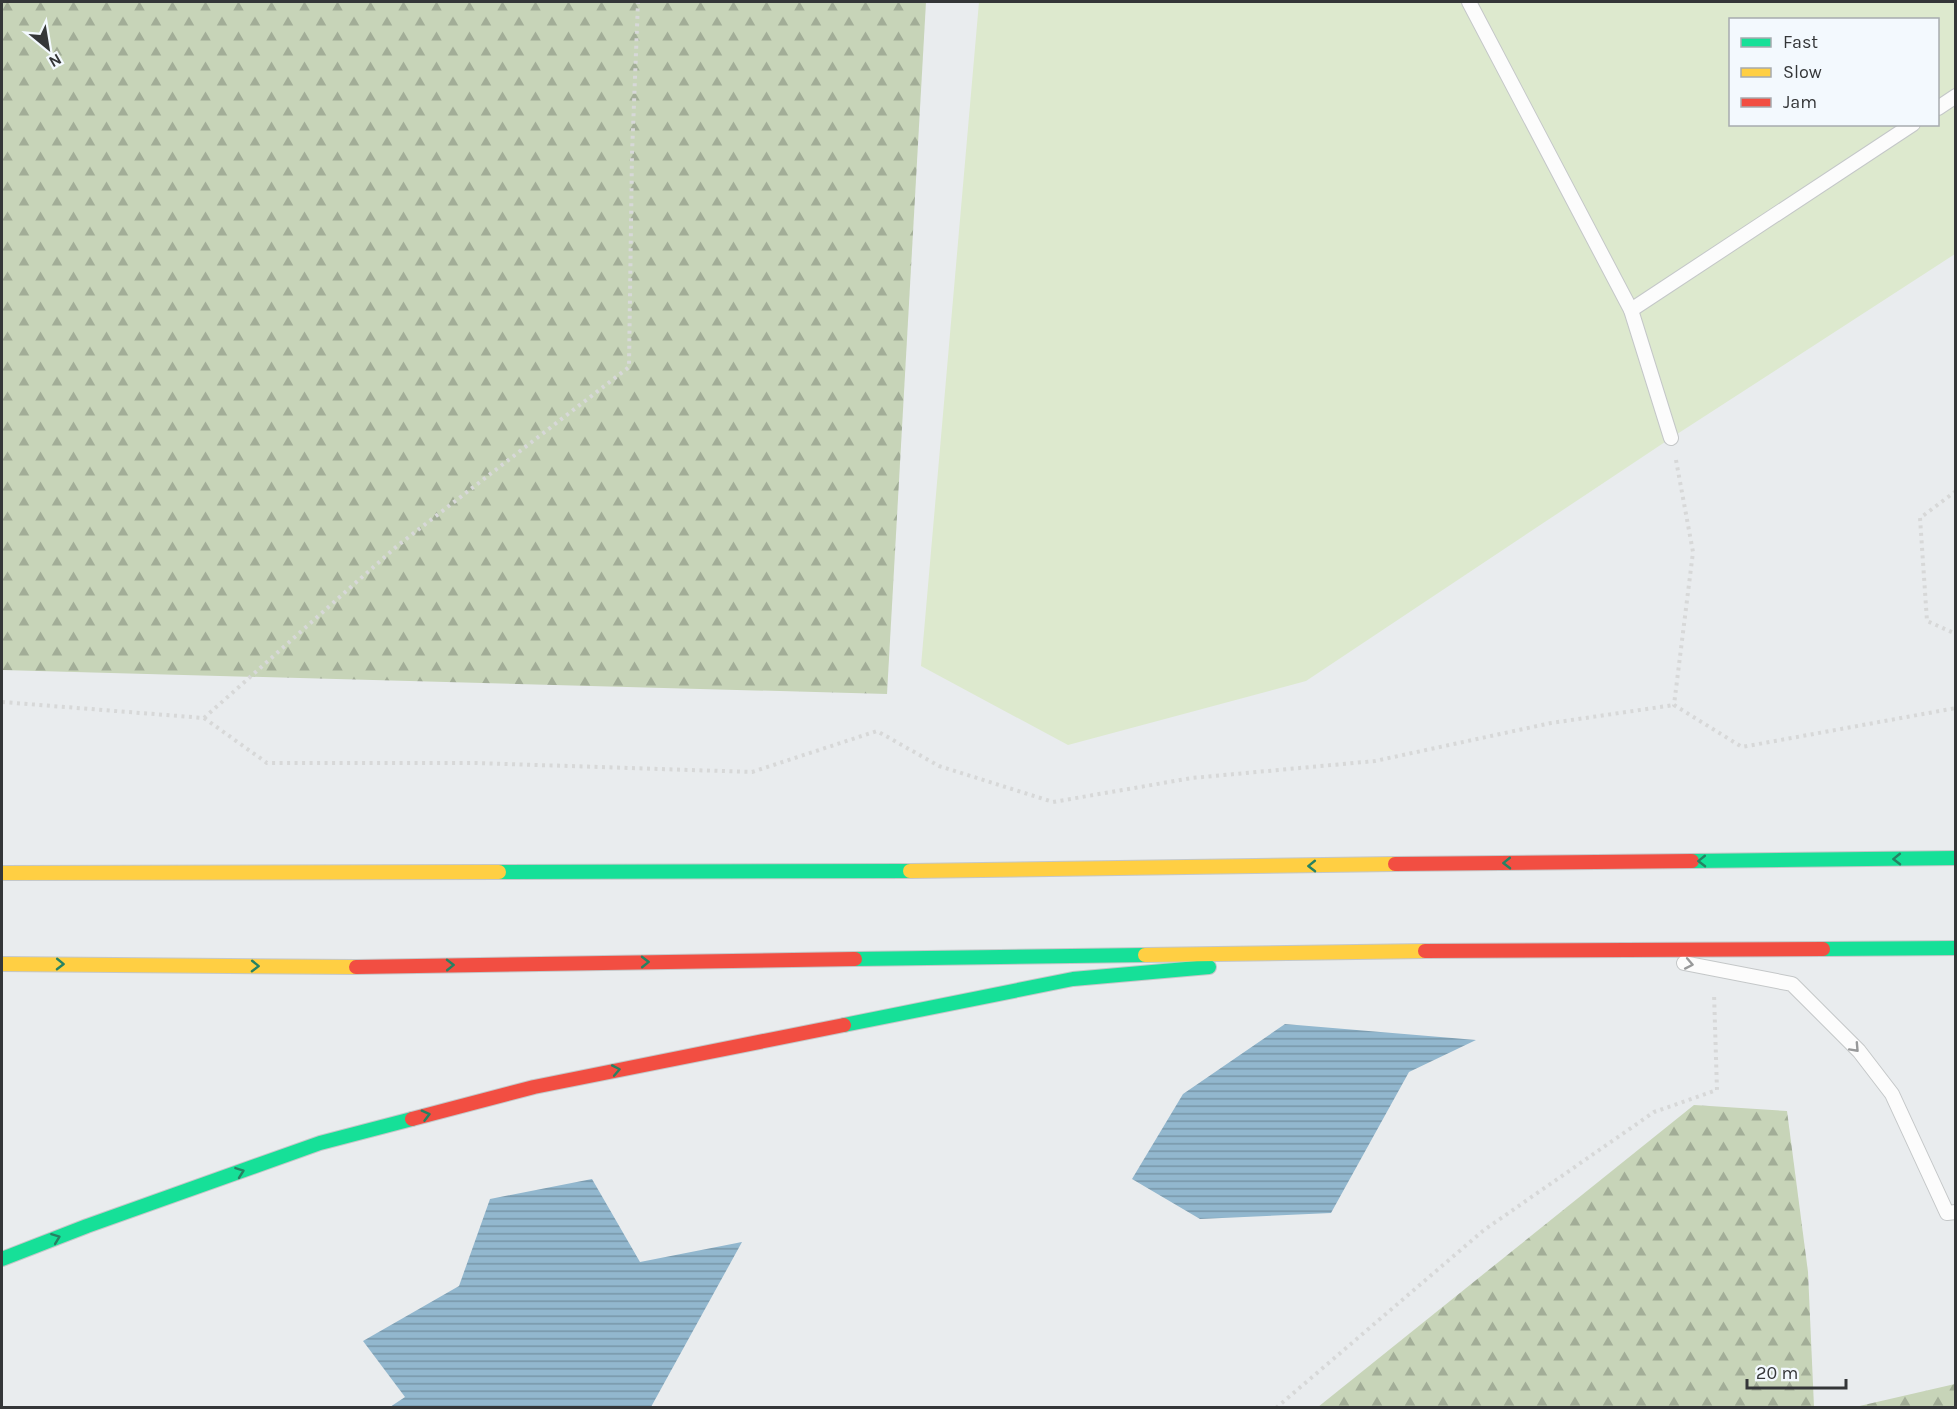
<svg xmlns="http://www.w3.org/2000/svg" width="1957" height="1409" font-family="Karla,sans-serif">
  <defs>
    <pattern id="forest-firs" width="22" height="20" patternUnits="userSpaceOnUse" patternTransform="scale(1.5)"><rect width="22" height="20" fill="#c7d4b8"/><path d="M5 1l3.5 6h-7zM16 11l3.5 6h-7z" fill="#a2ad97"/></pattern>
    <pattern id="water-rules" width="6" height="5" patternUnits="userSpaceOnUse" patternTransform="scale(1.5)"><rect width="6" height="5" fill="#92b7ce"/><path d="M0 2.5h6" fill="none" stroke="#7896a8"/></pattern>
  </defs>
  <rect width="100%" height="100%" fill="#e9ecee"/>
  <g fill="url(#forest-firs)">
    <polygon points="2,2 926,2 887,694 2,670"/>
    <polygon points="1694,1105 1787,1111 1808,1272 1814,1407 1318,1407"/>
    <polygon points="1955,1384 1955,1407 1855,1407"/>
  </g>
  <path fill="#dde9ce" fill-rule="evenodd" d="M 979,2 L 1955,2 L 1955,254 L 1671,438 L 1306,681 L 1068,745 L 921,666 ZM 1730,20 L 1938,20 L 1938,124 L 1730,124 Z"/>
  <g fill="url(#water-rules)">
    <polygon points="1285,1024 1476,1040 1409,1072 1331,1213 1200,1219 1132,1179 1183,1094"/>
    <polygon points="592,1179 640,1262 742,1242 651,1407 390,1407 405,1397 363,1341 459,1286 490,1199"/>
  </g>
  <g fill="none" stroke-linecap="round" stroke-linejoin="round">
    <defs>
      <g id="lane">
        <polyline points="1469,2 1631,310 1671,438"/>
        <polyline points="1938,108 1956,96"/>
        <polyline points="1631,310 1913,124"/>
        <polyline points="1684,963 1792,984 1859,1051 1892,1094 1947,1213 1956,1212"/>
      </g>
      <g id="fast">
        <polyline points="1692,861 1956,858"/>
        <polyline points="499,872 910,871"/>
        <polyline points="1823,949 1956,948"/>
        <polyline points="855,959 1145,955"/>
        <polyline points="844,1025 1073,979 1209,967"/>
        <polyline points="2,1259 87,1226 320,1143 412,1119"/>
      </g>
      <g id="slow">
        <polyline points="910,871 1395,864"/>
        <polyline points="2,873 499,872"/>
        <polyline points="1145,955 1425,951"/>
        <polyline points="2,964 356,967"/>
      </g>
      <g id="jam">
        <polyline points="1395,864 1692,861"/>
        <polyline points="1425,951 1823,949"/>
        <polyline points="356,967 855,959"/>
        <polyline points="412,1119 534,1087 844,1025"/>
      </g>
    </defs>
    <use href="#lane" stroke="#c4c7c8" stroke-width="16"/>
    <use href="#fast" stroke="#c4c7c8" stroke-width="16"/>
    <use href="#slow" stroke="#c4c7c8" stroke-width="16"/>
    <use href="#jam" stroke="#c4c7c8" stroke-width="16"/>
    <g stroke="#d7d8d8" stroke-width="4" stroke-dasharray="3 4.5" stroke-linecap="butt">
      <polyline points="1676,460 1693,552 1674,705 1742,747 1956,708"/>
      <polyline points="1956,491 1920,518 1927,621 1956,634"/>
      <polyline points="2,702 204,718 397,546 629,367 632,154 638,2"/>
      <polyline points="204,718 267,763 477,763 752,772 877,731 939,766 1053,802 1192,778 1375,761 1551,723 1674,705"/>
      <polyline points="1276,1408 1484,1230 1654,1112 1717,1090 1714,993"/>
    </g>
    <use href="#lane" stroke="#fcfcfc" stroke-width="14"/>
    <use href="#fast" stroke="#16e098" stroke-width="14"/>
    <use href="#slow" stroke="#ffcf43" stroke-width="14"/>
    <use href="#jam" stroke="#f24e42" stroke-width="14"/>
  </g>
  <defs><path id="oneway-chevron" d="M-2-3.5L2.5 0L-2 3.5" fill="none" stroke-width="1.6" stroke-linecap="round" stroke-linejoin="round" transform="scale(1.5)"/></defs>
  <g stroke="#268263">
    <use href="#oneway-chevron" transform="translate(1897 859) rotate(179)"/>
    <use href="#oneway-chevron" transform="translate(1702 861) rotate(179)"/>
    <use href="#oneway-chevron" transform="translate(1507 863) rotate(179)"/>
    <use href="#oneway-chevron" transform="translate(1312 866) rotate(179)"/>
    <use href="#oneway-chevron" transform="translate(645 962) rotate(-1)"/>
    <use href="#oneway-chevron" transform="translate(60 964) rotate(1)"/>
    <use href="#oneway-chevron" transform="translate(450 965) rotate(-1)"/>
    <use href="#oneway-chevron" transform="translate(255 966) rotate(1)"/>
    <use href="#oneway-chevron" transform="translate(616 1070) rotate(-11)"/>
    <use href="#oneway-chevron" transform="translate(426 1115) rotate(-15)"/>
    <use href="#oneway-chevron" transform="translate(240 1172) rotate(-20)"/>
    <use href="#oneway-chevron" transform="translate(56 1238) rotate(-21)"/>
  </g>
  <g stroke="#98999a">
    <use href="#oneway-chevron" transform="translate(1689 964) rotate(11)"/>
    <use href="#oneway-chevron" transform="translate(1855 1048) rotate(47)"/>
  </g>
  <rect width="1957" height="1409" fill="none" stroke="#343638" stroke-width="6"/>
  <rect x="1729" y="18" width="210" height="108" fill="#f3f9fe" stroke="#a7abaf" stroke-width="1.5"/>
  <rect x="1741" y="38" width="30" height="9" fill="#16e098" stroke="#a7abaf" stroke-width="1.5"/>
  <text x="1783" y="48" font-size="18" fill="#343638">Fast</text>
  <rect x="1741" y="68" width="30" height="9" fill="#ffcf43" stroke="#a7abaf" stroke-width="1.5"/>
  <text x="1783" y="78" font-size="18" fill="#343638">Slow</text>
  <rect x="1741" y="98" width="30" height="9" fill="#f24e42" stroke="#a7abaf" stroke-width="1.5"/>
  <text x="1783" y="108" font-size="18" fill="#343638">Jam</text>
  <g transform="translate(48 48) rotate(150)" stroke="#f3f9fe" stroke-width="4.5" paint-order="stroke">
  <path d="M0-4.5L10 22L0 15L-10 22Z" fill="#343638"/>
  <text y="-9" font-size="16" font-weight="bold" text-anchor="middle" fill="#343638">N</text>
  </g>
  <path d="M1747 1379v9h99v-9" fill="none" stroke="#343638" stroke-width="3"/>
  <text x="1756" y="1379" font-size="18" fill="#343638" stroke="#f3f9fe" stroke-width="4.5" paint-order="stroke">20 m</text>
</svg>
